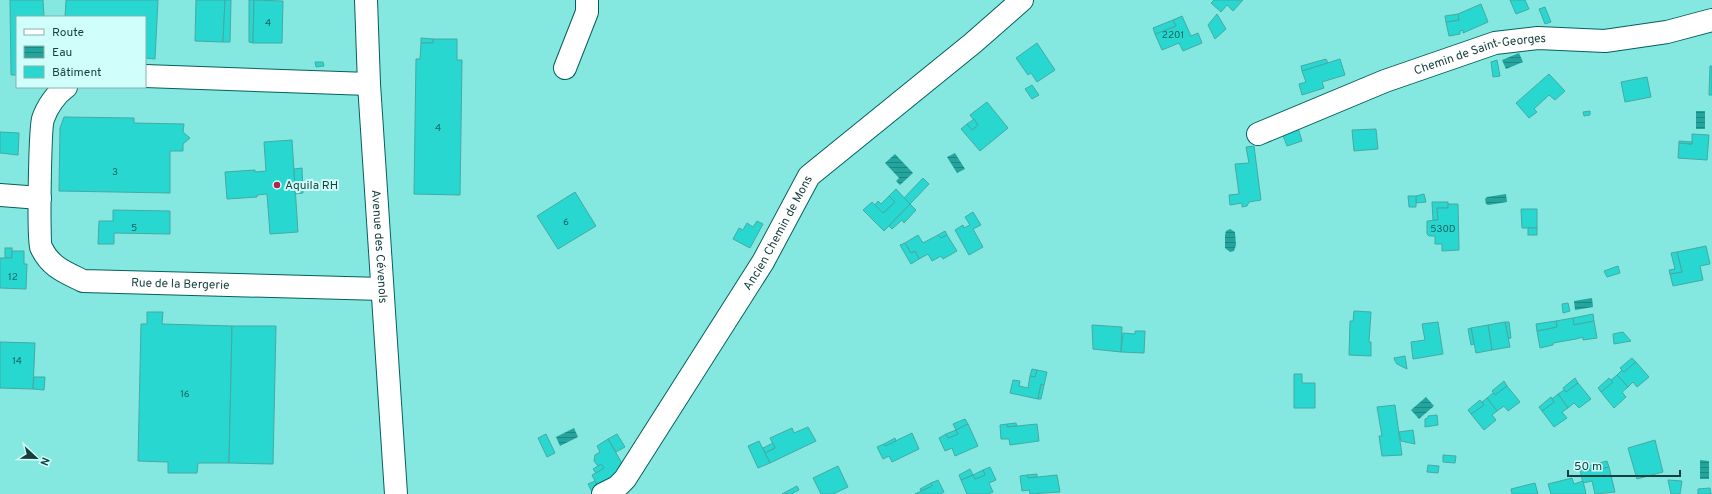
<svg xmlns="http://www.w3.org/2000/svg" width="1712" height="494" font-family="Overpass,sans-serif">
  <defs>
    <pattern id="water-rules" width="6" height="5" patternUnits="userSpaceOnUse"><rect width="6" height="5" fill="#23a49d"/><path d="M0 2.5h6" fill="none" stroke="#1d8781"/></pattern>
  </defs>
  <rect width="100%" height="100%" fill="#84e7e0"/>
  <g fill="url(#water-rules)">
    <polygon points="1519,53 1523,62 1506,69 1502,60"/>
    <rect x="1696" y="111" width="9" height="18"/>
    <polygon points="955,153 965,169 957,173 947,157"/>
    <polygon points="895,154 913,173 900,185 896,181 899,178 885,163"/>
    <polygon points="1506,194 1507,202 1488,205 1486,204 1485,199 1487,197"/>
    <polygon points="1230,229 1235,232 1236,245 1234,251 1230,252 1225,248 1225,235 1226,231"/>
    <polygon points="1592,298 1593,307 1575,310 1574,301"/>
    <polygon points="1426,397 1434,406 1419,419 1411,410"/>
    <polygon points="574,428 578,437 560,446 556,437"/>
    <polygon points="1700,460 1709,461 1709,479 1700,479"/>
  </g>
  <g fill="#28d7cf" stroke="#45aaa4">
    <polygon points="10,0 43,0 44,17 17,17 17,75 11,75"/>
    <polygon points="66,0 158,0 155,59 145,58 145,17 65,17"/>
    <polygon points="196,0 225,0 223,42 195,41"/>
    <polygon points="225,0 231,0 230,42 223,42"/>
    <polygon points="249,0 254,0 253,43 249,42"/>
    <polygon points="254,0 283,1 282,43 253,43"/>
    <polygon points="1214,0 1243,0 1233,11 1227,5 1221,12 1211,3"/>
    <polygon points="1510,0 1525,0 1529,9 1516,14"/>
    <polygon points="1481,4 1488,22 1463,33 1463,30 1460,31 1460,34 1449,36 1446,22 1459,20 1458,14"/>
    <polygon points="1545,7 1551,22 1545,24 1539,9"/>
    <polygon points="1217,14 1226,29 1215,39 1208,25"/>
    <polygon points="1458,14 1459,20 1446,22 1445,16"/>
    <polygon points="1182,16 1191,36 1198,33 1202,43 1183,51 1179,43 1162,50 1155,34 1176,26 1173,20"/>
    <polygon points="1173,20 1176,26 1155,34 1153,28"/>
    <polygon points="421,38 433,39 433,43 421,43"/>
    <polygon points="433,39 457,39 457,60 462,60 460,195 414,194 416,59 420,59 421,43 433,43"/>
    <polygon points="1037,43 1055,70 1037,82 1031,73 1028,75 1016,58"/>
    <polygon points="1326,59 1328,63 1302,71 1301,66"/>
    <polygon points="1340,59 1345,75 1322,82 1324,88 1302,95 1299,84 1306,82 1302,71"/>
    <polygon points="1497,60 1500,76 1493,77 1491,62"/>
    <polygon points="315,62 323,62 324,66 316,67"/>
    <polygon points="1710,66 1712,66 1712,95 1709,95"/>
    <polygon points="1549,74 1565,91 1555,100 1549,95 1534,109 1537,112 1529,118 1516,103"/>
    <polygon points="1647,77 1651,97 1625,102 1621,82"/>
    <polygon points="1032,85 1039,95 1032,99 1025,89"/>
    <polygon points="987,102 1008,128 980,151 961,129 967,124 972,130 978,125 970,115"/>
    <polygon points="1590,111 1590,115 1584,116 1583,112"/>
    <polygon points="64,117 134,118 134,123 184,124 183,132 190,138 183,144 183,151 170,151 170,193 59,191 60,128"/>
    <polygon points="974,119 978,125 972,130 967,124"/>
    <polygon points="1298,128 1302,141 1287,146 1282,133"/>
    <polygon points="1376,129 1378,149 1354,151 1352,130"/>
    <polygon points="0,132 19,133 18,155 0,153"/>
    <polygon points="1692,134 1709,135 1707,160 1678,158 1679,143 1692,144"/>
    <polygon points="292,140 298,232 270,234 267,194 257,195 257,197 227,199 225,172 255,170 255,172 266,171 264,142"/>
    <polygon points="1679,141 1692,142 1692,144 1679,143"/>
    <polygon points="1254,146 1261,200 1249,202 1247,206 1242,207 1242,203 1230,205 1229,195 1239,194 1235,164 1249,163 1246,147"/>
    <polygon points="302,168 303,193 295,194 294,169"/>
    <polygon points="923,178 929,184 910,204 904,198"/>
    <polygon points="896,189 910,204 884,231 863,210 872,202 883,213 895,202 889,196"/>
    <polygon points="575,192 596,226 558,249 537,216"/>
    <polygon points="1424,194 1426,202 1416,203 1416,196"/>
    <polygon points="889,196 895,202 883,213 875,205 878,201 881,204"/>
    <polygon points="1408,196 1416,196 1416,207 1409,207"/>
    <polygon points="1432,202 1448,202 1448,208 1437,208 1438,220 1433,220"/>
    <polygon points="910,204 916,210 904,223 902,220 892,229 889,226"/>
    <polygon points="1448,204 1458,204 1459,250 1442,251 1442,244 1435,244 1435,236 1429,236 1427,234 1427,221 1438,220 1437,208 1448,208"/>
    <polygon points="1521,209 1537,209 1537,228 1522,228"/>
    <polygon points="113,210 170,211 170,234 114,233 114,244 98,244 99,221 113,221"/>
    <polygon points="973,212 981,225 973,229 983,247 969,255 955,230 963,225 964,228 970,225 965,217"/>
    <polygon points="757,221 763,224 750,248 733,239 739,228 743,230 747,223 753,227"/>
    <rect x="1528" y="228" width="9" height="7"/>
    <polygon points="945,231 947,235 941,238 938,235"/>
    <polygon points="918,235 923,243 938,235 941,238 947,235 957,251 943,259 941,256 932,261 928,254 919,259 915,251 911,253 905,243"/>
    <polygon points="905,243 911,253 915,251 919,259 911,264 900,245"/>
    <polygon points="1706,246 1710,264 1700,266 1703,280 1673,286 1670,274 1682,272 1677,252"/>
    <rect x="5" y="248" width="7" height="10"/>
    <polygon points="12,251 24,251 24,264 27,264 26,289 0,288 0,258 12,258"/>
    <polygon points="1677,252 1682,272 1670,274 1669,270 1675,269 1671,253"/>
    <polygon points="1618,266 1620,273 1607,277 1604,271"/>
    <polygon points="1568,303 1570,311 1563,313 1562,304"/>
    <polygon points="1354,311 1371,312 1369,342 1371,342 1371,356 1349,355 1350,321 1353,321"/>
    <polygon points="147,312 163,312 162,324 232,326 229,463 198,463 197,473 168,473 168,462 138,461 141,324 147,324"/>
    <polygon points="1593,314 1594,321 1574,325 1573,318"/>
    <polygon points="1573,318 1574,325 1594,321 1597,338 1583,340 1583,337 1576,339 1553,343 1553,345 1540,348 1537,331 1557,327 1556,321"/>
    <polygon points="1556,321 1557,327 1537,331 1536,324"/>
    <polygon points="1438,322 1443,354 1413,359 1411,342 1425,340 1422,324"/>
    <polygon points="1505,322 1509,322 1511,338 1508,339"/>
    <polygon points="1505,322 1510,347 1492,350 1488,325"/>
    <polygon points="1092,325 1122,327 1121,352 1093,349"/>
    <polygon points="1488,325 1492,350 1476,353 1471,328"/>
    <polygon points="232,326 276,326 273,464 229,463"/>
    <polygon points="1471,328 1474,344 1471,345 1468,329"/>
    <polygon points="1135,331 1145,331 1144,353 1121,352 1123,333 1135,334"/>
    <polygon points="1623,332 1631,341 1614,344 1613,334"/>
    <polygon points="0,342 35,343 33,389 0,388"/>
    <polygon points="1405,356 1407,369 1397,364 1395,361 1394,358"/>
    <polygon points="1632,358 1636,362 1624,372 1620,368"/>
    <polygon points="1636,362 1649,377 1637,387 1633,382 1628,387 1617,375 1622,370 1624,372"/>
    <polygon points="1032,369 1037,370 1035,377 1030,376"/>
    <polygon points="1037,370 1047,372 1044,385 1041,384 1038,399 1010,393 1013,380 1020,381 1019,386 1028,388 1030,376 1035,377"/>
    <polygon points="1294,374 1302,374 1302,383 1315,383 1315,408 1294,408"/>
    <polygon points="1617,375 1628,387 1622,392 1626,397 1614,408 1601,392 1613,382 1611,380"/>
    <polygon points="34,377 45,377 44,390 33,389"/>
    <polygon points="1575,378 1578,383 1566,392 1563,388"/>
    <polygon points="1609,378 1613,382 1601,392 1598,388"/>
    <polygon points="1504,381 1507,386 1495,395 1492,391"/>
    <polygon points="1578,383 1591,399 1579,408 1574,403 1568,408 1558,394 1564,390 1566,392"/>
    <polygon points="1041,384 1044,385 1041,399 1038,399"/>
    <polygon points="1507,386 1520,402 1508,411 1504,406 1497,411 1487,398 1493,393 1495,395"/>
    <polygon points="1558,394 1568,408 1562,412 1567,418 1554,427 1542,411 1554,402 1552,399"/>
    <polygon points="1551,397 1554,402 1542,411 1539,407"/>
    <polygon points="1487,398 1497,411 1492,415 1496,420 1484,430 1471,414 1484,405 1482,402"/>
    <polygon points="1480,400 1484,405 1471,414 1468,410"/>
    <polygon points="1395,405 1402,455 1382,456 1379,436 1382,436 1377,407"/>
    <polygon points="1437,415 1438,425 1425,427 1425,419 1428,418 1428,416"/>
    <polygon points="965,419 968,424 956,430 953,424"/>
    <polygon points="1016,423 1017,426 1007,427 1007,424"/>
    <polygon points="968,424 978,446 955,456 952,448 945,451 939,438 946,434 948,438 958,434 956,430"/>
    <polygon points="1007,424 1007,427 1037,424 1039,441 1010,445 1009,439 1001,439 1000,425"/>
    <polygon points="808,427 816,441 770,463 765,453 775,448 770,438 792,428 794,433"/>
    <polygon points="956,430 958,434 948,438 946,434"/>
    <polygon points="1413,430 1415,444 1401,441 1399,432"/>
    <polygon points="912,433 919,449 892,462 889,456 883,459 877,447 884,444 885,446"/>
    <polygon points="546,434 555,453 547,457 538,438"/>
    <polygon points="617,434 625,447 616,452 608,439"/>
    <polygon points="895,438 896,441 885,446 884,444"/>
    <polygon points="608,439 623,465 609,486 600,491 592,475 604,468 601,464 598,466 594,461 595,455 600,452 597,446"/>
    <polygon points="1655,440 1663,472 1637,479 1628,448"/>
    <polygon points="759,441 770,463 758,468 748,446"/>
    <polygon points="773,443 775,448 765,453 763,448"/>
    <polygon points="1443,455 1456,456 1455,463 1443,462"/>
    <polygon points="1607,461 1609,467 1590,471 1588,466"/>
    <polygon points="601,464 604,468 596,473 593,469"/>
    <polygon points="1428,465 1439,466 1438,473 1427,472"/>
    <polygon points="838,466 848,487 833,494 821,494 813,478"/>
    <polygon points="990,467 996,480 989,483 993,492 988,494 967,494 961,480 973,475 975,479 985,475 983,470"/>
    <polygon points="1609,467 1615,492 1595,494 1592,481 1583,483 1580,470 1589,468 1590,471"/>
    <polygon points="970,469 973,475 961,480 959,475"/>
    <polygon points="983,470 985,475 975,479 973,475"/>
    <polygon points="1037,474 1037,477 1028,478 1027,475"/>
    <polygon points="1027,475 1028,478 1057,475 1060,492 1030,494 1029,490 1022,491 1020,476"/>
    <polygon points="1572,478 1574,484 1583,481 1586,494 1551,494 1548,484"/>
    <polygon points="938,480 944,492 941,494 915,494 932,486 931,483"/>
    <polygon points="1668,480 1682,481 1680,494 1671,494"/>
    <polygon points="595,481 599,489 592,492 588,484"/>
    <polygon points="931,483 932,486 921,491 920,489"/>
    <polygon points="1535,483 1538,494 1512,494 1511,489"/>
    <polygon points="797,486 799,490 791,494 782,494"/>
    <polygon points="1710,488 1711,494 1698,494 1698,489"/>
  </g>
  <g fill="none" stroke-linecap="round" stroke-linejoin="round">
    <defs>
      <g id="minor">
        <path id="s1" d="M 366,0 L 369,84 L 396,494"/>
        <polyline points="565,68 587,12 587,0"/>
        <polyline points="145,76 369,84"/>
        <path id="s2" d="M 66,87 C 56,94 47,107 43,119 C 40,128 38,240 41,247 C 50,267 65,272 83,281 L 382,289"/>
        <path id="s3" d="M 1258,134 L 1385,81 L 1495,43 L 1538,38 L 1605,41 L 1667,32 L 1712,20"/>
        <polyline points="0,195 40,198"/>
        <path id="s4" d="M 603,494 L 617,487 L 625,479 L 763,262 L 809,176 L 973,43 L 1022,0"/>
      </g>
    </defs>
    <use href="#minor" stroke="#04605c" stroke-width="24"/>
    <use href="#minor" stroke="#fff" stroke-width="22"/>
  </g>
  <circle fill="#b4234e" stroke="#d0fefa" stroke-width="1.5" cx="277" cy="185" r="4"/>
  <g text-anchor="middle" stroke-width="4" stroke-linejoin="round" paint-order="stroke">
    <g font-size="10" fill="#196561">
      <text x="268" y="26">4</text>
      <text x="1173" y="38">2201</text>
      <text x="438" y="131">4</text>
      <text x="115" y="175">3</text>
      <text x="566" y="225">6</text>
      <text x="134" y="231">5</text>
      <text x="1443" y="232">530D</text>
      <text x="13" y="280">12</text>
      <text x="17" y="364">14</text>
      <text x="185" y="397">16</text>
    </g>
    <g font-size="12" fill="#143f3c" stroke="#d0fefa">
      <text dy="4" stroke="none"><textPath href="#s3" startOffset="237">Chemin de Saint-Georges</textPath></text>
      <text dy="4" stroke="none"><textPath href="#s4" startOffset="317">Ancien Chemin de Mons</textPath></text>
      <text dy="4" stroke="none"><textPath href="#s1" startOffset="247">Avenue des Cévenols</textPath></text>
      <text dy="4" stroke="none"><textPath href="#s2" startOffset="321">Rue de la Bergerie</textPath></text>
    </g>
    <g font-size="12" fill="#143f3c" stroke="#d0fefa" text-anchor="start">
      <text x="285" y="189">Aquila RH</text>
    </g>
  </g>
  <rect x="16" y="16" width="130" height="72" fill="#d0fefa" stroke="#85b2ae"/>
  <rect x="24" y="29" width="20" height="6" fill="#ffffff" stroke="#85b2ae"/>
  <text x="52" y="36" font-size="12" fill="#143f3c">Route</text>
  <rect x="24" y="46" width="20" height="12" fill="url(#water-rules)" stroke="#85b2ae"/>
  <text x="52" y="56" font-size="12" fill="#143f3c">Eau</text>
  <rect x="24" y="66" width="20" height="12" fill="#28d7cf" stroke="#85b2ae"/>
  <text x="52" y="76" font-size="12" fill="#143f3c">Bâtiment</text>
  <g transform="translate(36 458) rotate(112)" stroke="#d0fefa" stroke-width="3" paint-order="stroke">
  <path d="M0-3L7 15L0 10L-7 15Z" fill="#143f3c"/>
  <text y="-6" font-size="11" font-weight="bold" text-anchor="middle" fill="#143f3c">N</text>
  </g>
  <path d="M1568 470v6h112v-6" fill="none" stroke="#143f3c" stroke-width="2"/>
  <text x="1574" y="470" font-size="12" fill="#143f3c" stroke="#d0fefa" stroke-width="3" paint-order="stroke">50 m</text>
</svg>
